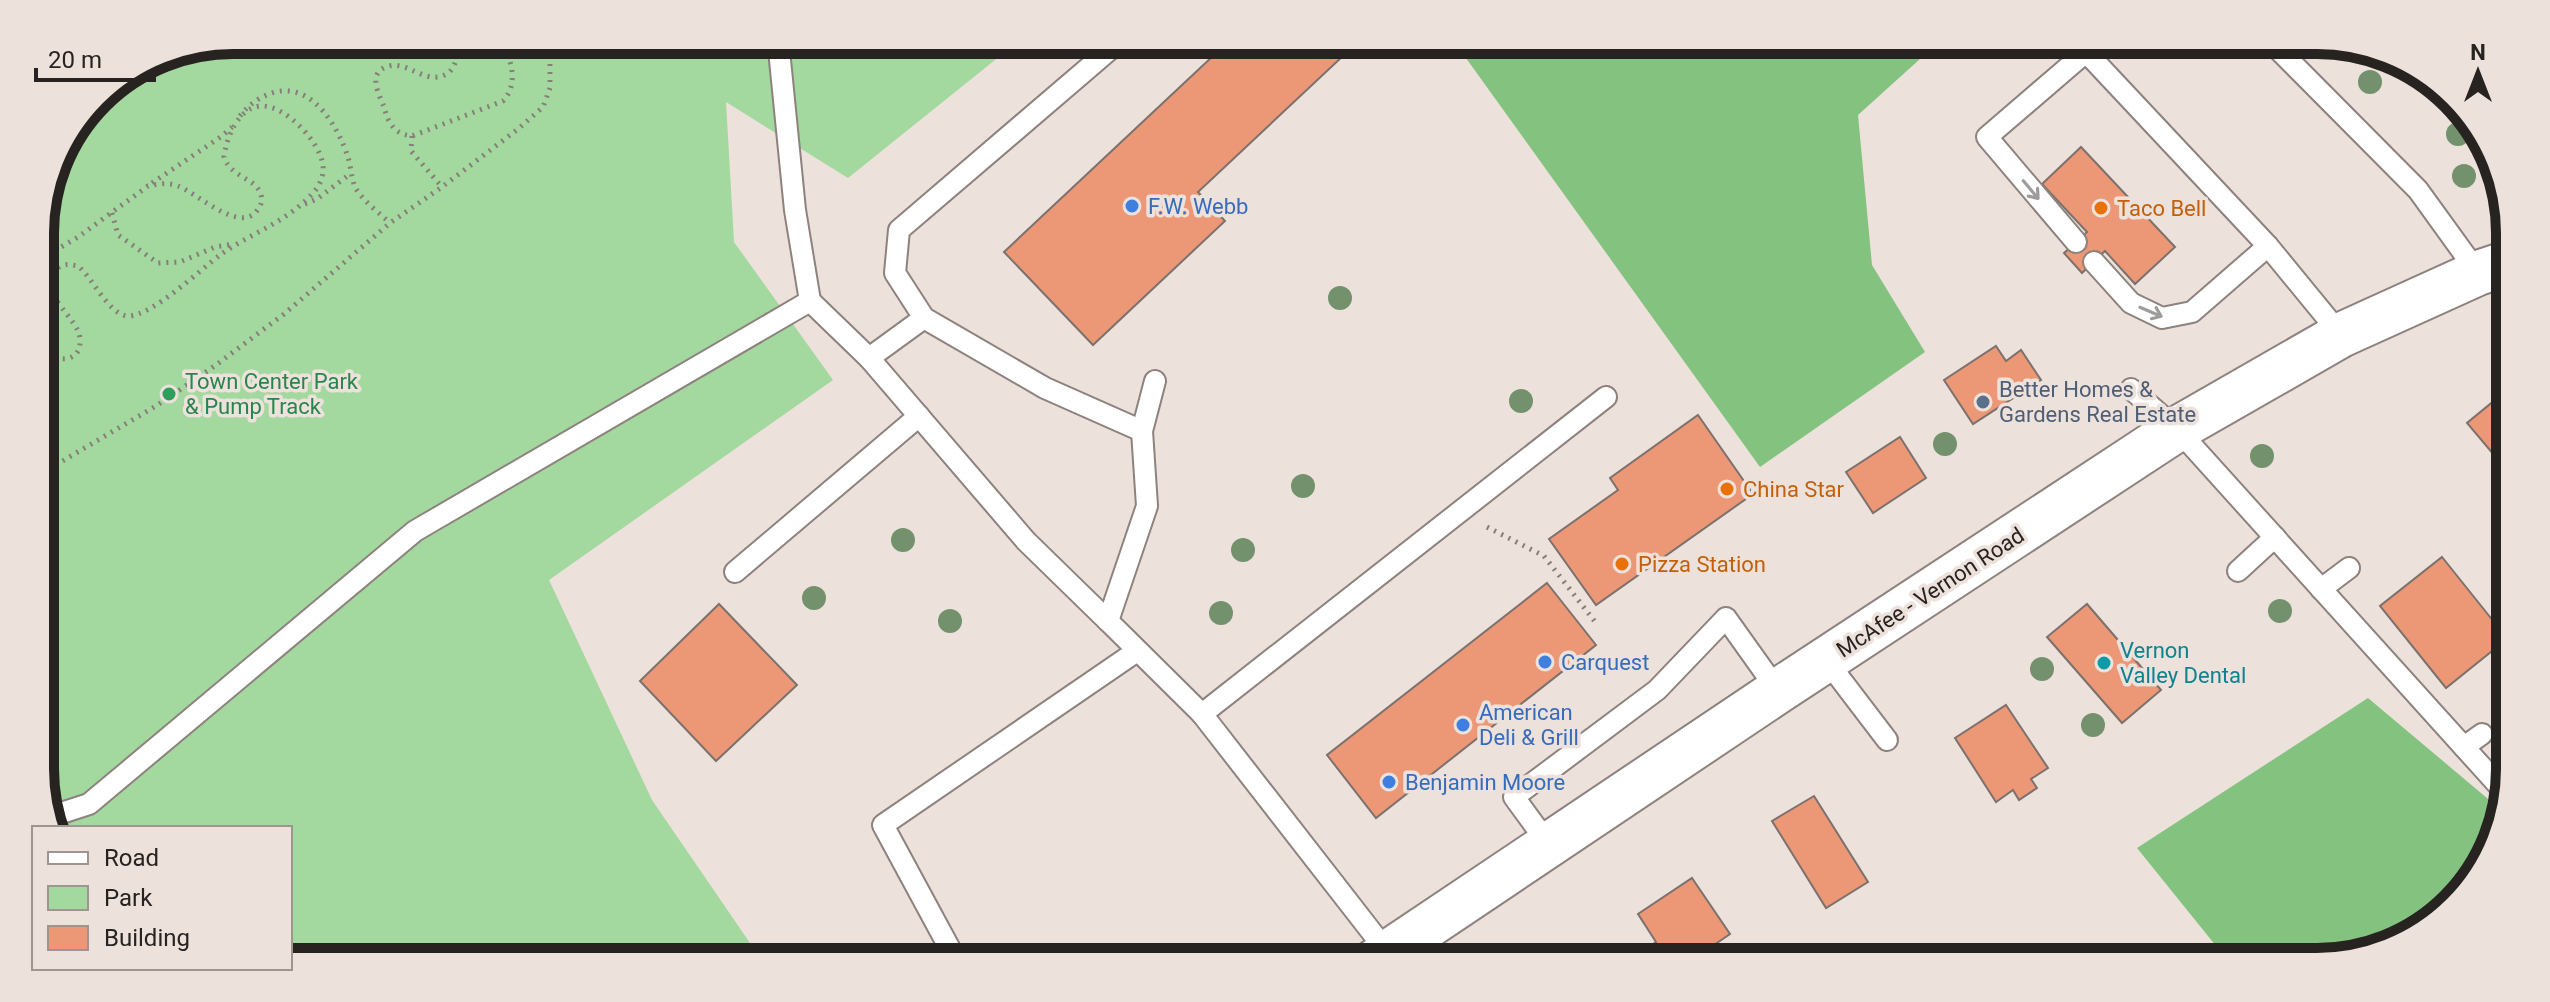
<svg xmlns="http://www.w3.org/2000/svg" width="2550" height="1002" font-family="Roboto,sans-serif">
  <rect width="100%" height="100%" fill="#ede1dc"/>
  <polygon fill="#a3d89f" points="233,40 1020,40 848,178 726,102 734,242 833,380 549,580 652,800 763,962 290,962 290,828 54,828 44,806 40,220 60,147 105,88 159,55"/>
  <g fill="#84c280">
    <polygon points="1453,40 1941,40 1858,115 1872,265 1925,352 1760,467"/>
    <polygon points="2368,698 2500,809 2500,832 2434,922 2329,962 2229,962 2137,848"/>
  </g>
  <g fill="#ec9877" stroke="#7c716d" stroke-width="2">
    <polygon points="1230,40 1360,40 1198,192 1225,221 1093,345 1004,252"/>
    <polygon points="2081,147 2175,247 2135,284 2105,251 2082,273 2064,253 2087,232 2042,184"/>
    <polygon points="1996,346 2006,361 2021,350 2041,380 1973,424 1944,380"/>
    <polygon points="2495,400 2503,409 2506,407 2505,468 2467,423"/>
    <polygon points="1698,415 1753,494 1596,605 1549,539 1618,490 1610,478"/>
    <polygon points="1900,437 1926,478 1873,513 1846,472"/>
    <polygon points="2442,557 2502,632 2502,643 2446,688 2380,606"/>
    <polygon points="1547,583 1596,645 1376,818 1327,755"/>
    <polygon points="719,604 797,685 716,761 640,681"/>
    <polygon points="2087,604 2161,690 2122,723 2047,637"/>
    <polygon points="2006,705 2048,768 2031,779 2037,788 2019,800 2013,790 1996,802 1955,738"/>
    <polygon points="1814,796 1868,882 1826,908 1772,821"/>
    <polygon points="1692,878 1730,934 1689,962 1627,962 1656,942 1638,914"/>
  </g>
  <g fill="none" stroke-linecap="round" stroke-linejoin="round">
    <defs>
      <g id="lane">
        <polyline points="778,40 795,210 810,301 869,358 1026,541 1108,621"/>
        <polyline points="2269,40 2418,190 2478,273"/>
        <polyline points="2076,242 1987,137 2086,52 2268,246 2341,335"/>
        <polyline points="2094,262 2131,303 2162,318 2192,312 2268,246"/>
        <polyline points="924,318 895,273 899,230 1121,40"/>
        <polyline points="869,358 924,318 1045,388 1142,431"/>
        <polyline points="1155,381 1142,431 1147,506 1108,621 1202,714 1388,953"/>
        <polyline points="2131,389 2177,429 2500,787"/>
        <polyline points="2238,571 2275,537"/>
        <polyline points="735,572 919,416"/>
        <polyline points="2321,589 2349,568"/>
        <polyline points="1826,660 1887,740"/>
        <polyline points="1202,714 1606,397"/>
        <polyline points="2464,747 2482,734"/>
        <polyline points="49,817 89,804 415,531 810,301"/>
        <polyline points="1549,845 1514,797 1657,690 1726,618 1778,691"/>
        <polyline points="957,962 883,825 1137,651"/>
      </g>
      <polyline id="secondary" points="1374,962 1778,691 2177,429 2341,335 2478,273 2508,263"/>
    </defs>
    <use href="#lane" stroke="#8d827e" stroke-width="24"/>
    <use href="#secondary" stroke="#8d827e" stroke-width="48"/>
    <g stroke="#867e7a" stroke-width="5" stroke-dasharray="2 6" stroke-linecap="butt">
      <path d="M 463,40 C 458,50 457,66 448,73 C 427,87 409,61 389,66 C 366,72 379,94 384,107 C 386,113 387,119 391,124 C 396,132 403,135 412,136 L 503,101 C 519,84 512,57 499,40"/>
      <polyline points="136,69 172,52"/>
      <path d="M 240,116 C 249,104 261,96 275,92 C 313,83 338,127 348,157 C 351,167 351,177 355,187 C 362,200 378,212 390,223"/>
      <polyline points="412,136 411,151 442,187"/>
      <polyline points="152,183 222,136 232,127"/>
      <polyline points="305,204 317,199 350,174"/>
      <polyline points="112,213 118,235 158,263 180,262 215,247 234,244"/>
      <path d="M 41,259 L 78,237 L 148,186 C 158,184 168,182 178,186 C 197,193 237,232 256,212 C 260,207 263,202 261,195 C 257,178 231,178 224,157 C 226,139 238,107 261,106 C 286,105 321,143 323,166 C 324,177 319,187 312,194 C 287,222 249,234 220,255 C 200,270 153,315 129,316 C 109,316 93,278 78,266 C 68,264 62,263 55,271 C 37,294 79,318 80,339 C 82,365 52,363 41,346"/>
      <polyline points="42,473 156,406 216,365 284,314 390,223 442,187 518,129 543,107 550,88 550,63 542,40"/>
      <polyline points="1487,527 1544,556 1596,623"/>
    </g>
    <use href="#lane" stroke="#fff" stroke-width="20"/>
    <use href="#secondary" stroke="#fff" stroke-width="44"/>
  </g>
  <g fill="#73916c">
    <circle cx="2370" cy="82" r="12"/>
    <circle cx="2458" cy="134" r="12"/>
    <circle cx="2464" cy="176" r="12"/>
    <circle cx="1340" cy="298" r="12"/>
    <circle cx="1521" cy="401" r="12"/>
    <circle cx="1945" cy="444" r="12"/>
    <circle cx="2262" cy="456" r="12"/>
    <circle cx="1303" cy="486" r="12"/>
    <circle cx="903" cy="540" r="12"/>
    <circle cx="1243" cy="550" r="12"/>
    <circle cx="814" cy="598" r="12"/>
    <circle cx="2280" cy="611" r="12"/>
    <circle cx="1221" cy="613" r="12"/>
    <circle cx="950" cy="621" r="12"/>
    <circle cx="2042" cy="669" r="12"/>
    <circle cx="2093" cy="725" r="12"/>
  </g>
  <defs><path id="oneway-shaft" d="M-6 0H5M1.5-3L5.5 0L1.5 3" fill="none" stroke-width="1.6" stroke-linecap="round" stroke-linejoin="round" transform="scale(2)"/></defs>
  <g stroke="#9e9c9b">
    <use href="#oneway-shaft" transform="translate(2031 190) rotate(50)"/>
    <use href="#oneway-shaft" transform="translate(2151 312) rotate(23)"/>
  </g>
  <g fill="#3f7fe0" stroke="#ede1dc" stroke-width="3">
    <circle cx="1132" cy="206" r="8"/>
    <circle cx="1545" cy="662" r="8"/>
    <circle cx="1463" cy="725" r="8"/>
    <circle cx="1389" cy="782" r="8"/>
  </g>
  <g fill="#e8710a" stroke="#ede1dc" stroke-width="3">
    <circle cx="2101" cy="208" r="8"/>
    <circle cx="1727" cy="489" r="8"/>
    <circle cx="1622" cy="564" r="8"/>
  </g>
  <circle fill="#2e9e5b" stroke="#ede1dc" stroke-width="3" cx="169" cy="394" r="8"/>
  <circle fill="#5c6f8a" stroke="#ede1dc" stroke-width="3" cx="1983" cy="402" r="8"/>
  <circle fill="#0f9aa8" stroke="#ede1dc" stroke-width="3" cx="2104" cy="663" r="8"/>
  <g text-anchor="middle" stroke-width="7" stroke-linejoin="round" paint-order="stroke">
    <g font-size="22" fill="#366cbe" stroke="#ede1dc" text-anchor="start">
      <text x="1148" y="214">F.W. Webb</text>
      <text x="1561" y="670">Carquest</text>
      <text x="1479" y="720">American<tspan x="1479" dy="25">Deli &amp; Grill</tspan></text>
      <text x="1405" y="790">Benjamin Moore</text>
    </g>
    <g font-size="22" fill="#c56008" stroke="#ede1dc" text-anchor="start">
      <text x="2117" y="216">Taco Bell</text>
      <text x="1743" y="497">China Star</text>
      <text x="1638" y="572">Pizza Station</text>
    </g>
    <g font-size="22" fill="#27864d" stroke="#ede1dc" text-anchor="start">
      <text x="185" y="389">Town Center Park<tspan x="185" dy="25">&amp; Pump Track</tspan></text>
    </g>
    <g font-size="22" fill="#4e5e75" stroke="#ede1dc" text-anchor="start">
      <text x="1999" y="397">Better Homes &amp;<tspan x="1999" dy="25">Gardens Real Estate</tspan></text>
    </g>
    <g font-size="22" fill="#272321" stroke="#ede1dc">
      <text transform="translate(1930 592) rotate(-33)" y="8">McAfee - Vernon Road</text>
    </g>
    <g font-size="22" fill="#0d838f" stroke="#ede1dc" text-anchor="start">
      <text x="2120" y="658">Vernon<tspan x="2120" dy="25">Valley Dental</tspan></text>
    </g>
  </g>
  <path d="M0 0H2550V1002H0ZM233 54H2317A179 179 0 0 1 2496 233V769A179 179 0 0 1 2317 948H233A179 179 0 0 1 54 769V233A179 179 0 0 1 233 54Z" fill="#ede1dc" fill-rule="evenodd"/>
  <path fill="none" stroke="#272321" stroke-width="10" d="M233 54H2317A179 179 0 0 1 2496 233V769A179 179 0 0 1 2317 948H233A179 179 0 0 1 54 769V233A179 179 0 0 1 233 54Z"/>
  <rect x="32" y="826" width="260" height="144" fill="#ede1dc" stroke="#9e9591" stroke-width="2"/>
  <rect x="48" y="852" width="40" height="12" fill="#ffffff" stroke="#9e9591" stroke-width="2"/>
  <text x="104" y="866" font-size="24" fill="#272321">Road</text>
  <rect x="48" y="886" width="40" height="24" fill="#a3d89f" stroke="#9e9591" stroke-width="2"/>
  <text x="104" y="906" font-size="24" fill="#272321">Park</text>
  <rect x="48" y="926" width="40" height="24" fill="#ec9877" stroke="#9e9591" stroke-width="2"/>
  <text x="104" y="946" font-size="24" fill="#272321">Building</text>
  <g transform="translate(2478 72)" stroke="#ede1dc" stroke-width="6" paint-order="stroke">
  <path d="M0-6L14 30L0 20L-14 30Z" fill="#272321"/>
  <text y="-12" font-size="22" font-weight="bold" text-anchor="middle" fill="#272321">N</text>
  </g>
  <path d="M36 68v12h118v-12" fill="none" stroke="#272321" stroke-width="4"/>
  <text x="48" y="68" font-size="24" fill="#272321" stroke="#ede1dc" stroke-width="6" paint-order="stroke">20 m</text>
</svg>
